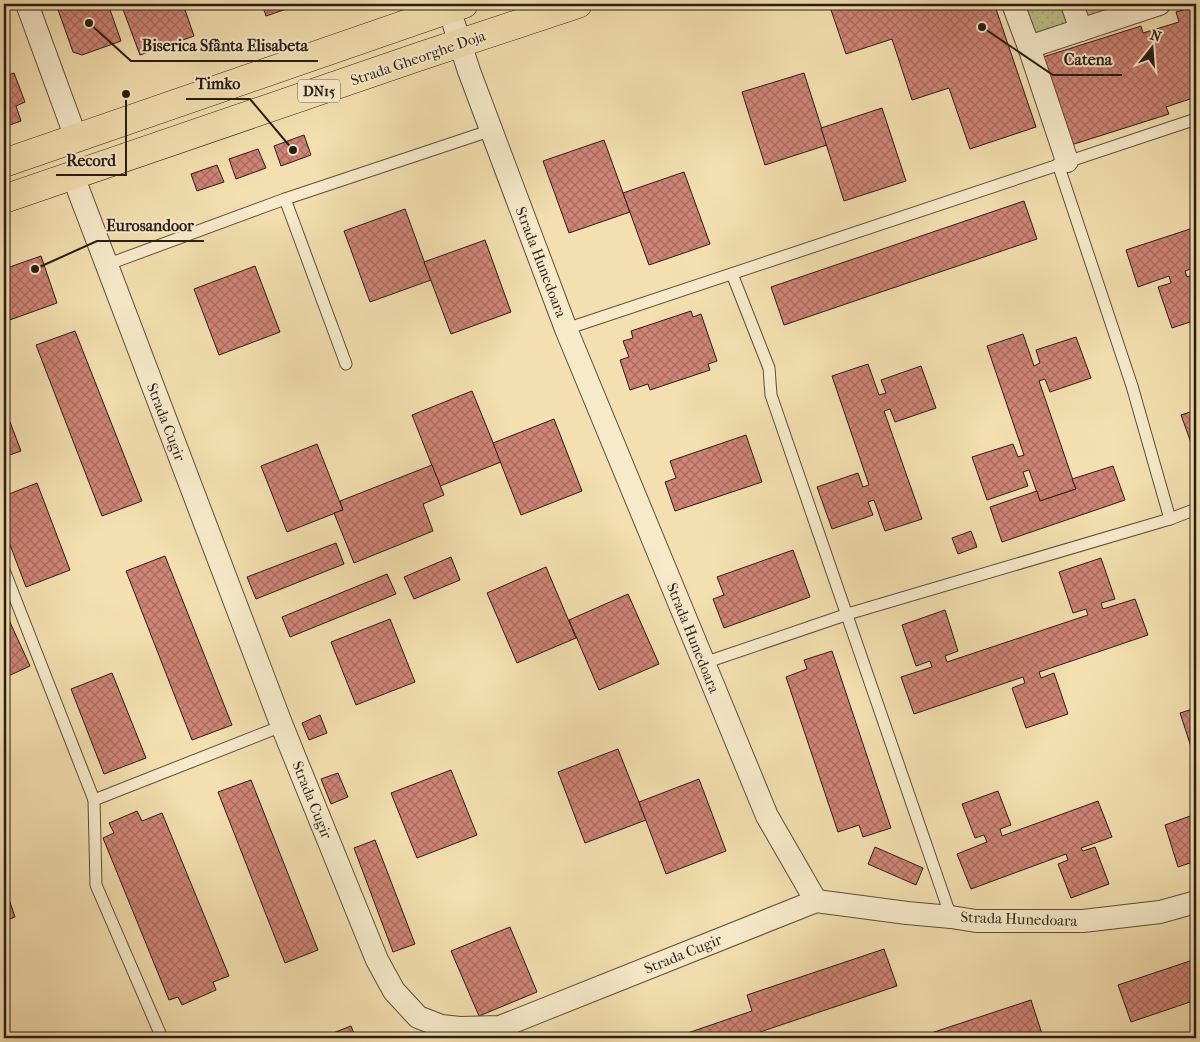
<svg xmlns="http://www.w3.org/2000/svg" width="1200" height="1042" font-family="'IM FELL French Canon',serif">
  <defs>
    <pattern id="park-dots" width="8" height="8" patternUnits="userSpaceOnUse" patternTransform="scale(1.25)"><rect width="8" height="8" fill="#bdc189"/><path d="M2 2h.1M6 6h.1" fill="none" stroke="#a3a576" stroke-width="1.8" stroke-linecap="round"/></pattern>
    <pattern id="building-cross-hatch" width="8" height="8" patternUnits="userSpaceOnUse" patternTransform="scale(1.25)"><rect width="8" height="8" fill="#cf8476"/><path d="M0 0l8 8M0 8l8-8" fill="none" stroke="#a86b60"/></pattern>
  </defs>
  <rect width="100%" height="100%" fill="#f3dfaf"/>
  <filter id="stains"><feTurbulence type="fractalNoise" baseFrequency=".004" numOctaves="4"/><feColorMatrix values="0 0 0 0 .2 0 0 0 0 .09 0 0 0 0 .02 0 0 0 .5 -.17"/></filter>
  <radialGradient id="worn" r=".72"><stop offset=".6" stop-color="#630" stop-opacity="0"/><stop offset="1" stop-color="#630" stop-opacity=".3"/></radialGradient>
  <polygon fill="url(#park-dots)" stroke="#746f50" points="1023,4 1131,4 1034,37"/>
  <g fill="url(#building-cross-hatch)" stroke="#2a1d18">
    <polygon points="56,4 108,4 121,41 82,55 73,52"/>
    <polygon points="121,4 183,4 194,36 140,55"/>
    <polygon points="262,4 301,4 266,16"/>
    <polygon points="829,4 998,4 998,5 995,6 1036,127 970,149 949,88 912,100 892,39 846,54"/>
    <polygon points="1196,6 1196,97 1166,107 1169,114 1071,145 1043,57 1141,26 1143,33 1179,22 1176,12"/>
    <polygon points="14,73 25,102 16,106 21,121 4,127 4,74 5,76"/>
    <polygon points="804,73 827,145 765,165 742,92"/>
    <polygon points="882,108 906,181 844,201 821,128"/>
    <polygon points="304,135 311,155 281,166 274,146"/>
    <polygon points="604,140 630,212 569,233 543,161"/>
    <polygon points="258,149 266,168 236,179 229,159"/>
    <polygon points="217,165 224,182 197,191 191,174"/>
    <polygon points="684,172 710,244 649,265 623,193"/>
    <polygon points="1024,201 1037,239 784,325 771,287"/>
    <polygon points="405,209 431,280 370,302 344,231"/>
    <polygon points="1196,227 1196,267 1185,271 1187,277 1196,274 1196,320 1172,328 1158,287 1171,283 1169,276 1138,287 1126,250"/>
    <polygon points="485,240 511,312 451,334 424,262"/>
    <polygon points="41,256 57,303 4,322 4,269"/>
    <polygon points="255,266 280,332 219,355 194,289"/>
    <polygon points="691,311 693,317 701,314 717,361 708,364 710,370 650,390 648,384 630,390 620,360 629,357 623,341 633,338 631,331"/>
    <polygon points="75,331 142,501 102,516 36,345"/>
    <polygon points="1023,334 1034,366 1040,363 1036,350 1076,337 1091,378 1050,392 1045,379 1039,381 1076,489 1040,501 1029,470 1023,472 1028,486 987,500 972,457 1013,444 1018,457 1024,455 987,346"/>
    <polygon points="868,364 879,395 886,393 881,380 921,366 936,408 895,422 890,409 884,411 922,519 885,531 874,500 868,502 873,515 832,529 817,487 858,473 863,487 869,485 832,376"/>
    <polygon points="472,391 501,462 440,486 412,415"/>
    <polygon points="4,406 21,451 4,457"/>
    <polygon points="1196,410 1196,450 1194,451 1181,415"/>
    <polygon points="554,419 582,491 521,515 493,443"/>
    <polygon points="746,435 762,482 675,511 665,482 676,478 670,461"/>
    <polygon points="317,444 343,510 287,532 261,466"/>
    <polygon points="432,465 444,495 423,504 433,531 354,563 334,513 343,510 340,501"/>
    <polygon points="1113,466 1125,500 1002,542 990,507 1037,491 1040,501 1076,489 1072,479"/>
    <polygon points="37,483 70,570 26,587 4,529 4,496"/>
    <polygon points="971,531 977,547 958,554 952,538"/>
    <polygon points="336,543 344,564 256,599 247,577"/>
    <polygon points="793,550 810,597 724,628 713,599 724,595 717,577"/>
    <polygon points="165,556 232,725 192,740 126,571"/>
    <polygon points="451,557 460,580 414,599 404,577"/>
    <polygon points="1101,558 1115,599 1101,603 1103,609 1135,599 1148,635 1039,672 1041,678 1054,673 1068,714 1026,728 1012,688 1025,683 1023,677 914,714 901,677 932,667 930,661 916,666 902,625 945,610 958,651 945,656 947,662 1088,615 1086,609 1073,613 1059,572"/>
    <polygon points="546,567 576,638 517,663 487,593"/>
    <polygon points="387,574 396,594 290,637 282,617"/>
    <polygon points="628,594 659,664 599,690 569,620"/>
    <polygon points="390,619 415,682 356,705 331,642"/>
    <polygon points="9,620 30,666 4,678 4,623"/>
    <polygon points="832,651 891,828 863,837 859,825 838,832 786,677 807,669 804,660"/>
    <polygon points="112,673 146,758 104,774 71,689"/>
    <polygon points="1196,708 1196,762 1180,713"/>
    <polygon points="320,715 327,733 309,740 302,723"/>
    <polygon points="618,749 646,820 585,843 558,772"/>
    <polygon points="451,770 477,835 417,858 391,793"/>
    <polygon points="338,773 348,797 331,804 321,779"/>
    <polygon points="699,779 726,851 666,874 639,802"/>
    <polygon points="251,780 318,950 285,963 218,792"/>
    <polygon points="998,791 1011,825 1000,829 1002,836 1098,801 1112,837 1081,848 1083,851 1095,847 1109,884 1071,898 1058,864 1068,860 1066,854 971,889 957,854 987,842 984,835 975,838 962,804"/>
    <polygon points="137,811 142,821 162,813 229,976 213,982 216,990 182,1005 178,997 169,1000 103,838 114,833 109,823"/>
    <polygon points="1196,814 1196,861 1178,867 1165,825"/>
    <polygon points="375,840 415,944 393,952 354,848"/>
    <polygon points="875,847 923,868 916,885 868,864"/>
    <polygon points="4,884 15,917 4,921"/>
    <polygon points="510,927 537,992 479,1016 451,951"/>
    <polygon points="884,949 897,986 760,1032 762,1038 673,1038 752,1011 747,995"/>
    <polygon points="1196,959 1196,1000 1131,1022 1118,985"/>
    <polygon points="1031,1000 1043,1037 1038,1038 916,1038"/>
    <polygon points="351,1026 356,1038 320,1038"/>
  </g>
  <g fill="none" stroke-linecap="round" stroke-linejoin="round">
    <defs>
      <g id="lane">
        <polyline points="1058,164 1132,386 1170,519"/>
        <polyline points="285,199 492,130"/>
        <polyline points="106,265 285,199 346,364"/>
        <polyline points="732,274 769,368 771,395 951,917"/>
        <polyline points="566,329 1196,119"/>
        <polyline points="4,570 94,800 96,885 162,1038"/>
        <polyline points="704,663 851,613 1170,519 1196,509"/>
        <polyline points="94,800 282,726"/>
      </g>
      <g id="street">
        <polyline points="27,4 76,138"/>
        <polyline points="1013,4 1029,47"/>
        <polyline points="1072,4 1081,30"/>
        <polyline points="449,9 469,71 566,329 704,663 767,816 816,901"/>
        <polyline points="1067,161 1029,47 1159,4"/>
        <polyline points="73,176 282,726 377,960 394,991 418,1017 441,1026 460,1028 500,1027 816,901 907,913 951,917 976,921 1083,921 1160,912 1196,902"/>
      </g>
      <g id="primary">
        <polyline points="4,163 464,4"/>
        <polyline points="4,199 418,57 578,4"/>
      </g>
    </defs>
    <use href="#lane" stroke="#5c4e3e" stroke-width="13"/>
    <use href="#street" stroke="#5c4e3e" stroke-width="24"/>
    <use href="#primary" stroke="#2a1d18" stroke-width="29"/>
    <use href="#lane" stroke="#f7eacb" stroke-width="11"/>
    <use href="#street" stroke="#f7eacb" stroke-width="22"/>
    <use href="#primary" stroke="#f3dfaf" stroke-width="28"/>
  </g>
  <g text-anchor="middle" stroke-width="4" stroke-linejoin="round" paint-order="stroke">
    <rect fill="#f7eacb" stroke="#685a4e" stroke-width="1" x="298" y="79.5" width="42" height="23" rx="4"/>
    <g font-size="14" font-weight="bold" fill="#2a1d18">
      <text x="319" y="96">DN15</text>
    </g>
    <g font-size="15" fill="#2a1d18" stroke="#f7eacb">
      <text transform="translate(418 58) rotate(-19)" y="5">Strada Gheorghe Doja</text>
      <text transform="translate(541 262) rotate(69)" y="5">Strada Hunedoara</text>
      <text transform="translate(166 422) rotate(69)" y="5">Strada Cugir</text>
      <text transform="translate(693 638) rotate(68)" y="5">Strada Hunedoara</text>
      <text transform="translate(312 800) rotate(68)" y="5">Strada Cugir</text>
      <text transform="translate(1019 919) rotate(2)" y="5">Strada Hunedoara</text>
      <text transform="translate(683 954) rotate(-22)" y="5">Strada Cugir</text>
    </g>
  </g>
  <path fill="none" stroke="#2a1d18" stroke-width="2" d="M89 23L131 61H318M982 27L1053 75H1122M293 150L250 99H186M126 94L126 175H56M35 269L97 241H204"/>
  <g fill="#2a1d18" stroke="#f7eacb" stroke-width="2">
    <circle cx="89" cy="23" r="5"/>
    <circle cx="982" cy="27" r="5"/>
    <circle cx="293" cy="150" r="5"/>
    <circle cx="126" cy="94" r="5"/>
    <circle cx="35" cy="269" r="5"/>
  </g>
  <g font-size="16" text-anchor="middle" font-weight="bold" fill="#2a1d18" stroke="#f7eacb" stroke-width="4" stroke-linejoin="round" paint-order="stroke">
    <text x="225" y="51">Biserica Sfânta Elisabeta</text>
    <text x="1088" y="65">Catena</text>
    <text x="218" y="89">Timko</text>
    <text x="91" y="166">Record</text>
    <text x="150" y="231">Eurosandoor</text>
  </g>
  <rect width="1200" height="1042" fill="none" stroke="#f3dfaf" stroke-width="20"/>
  <rect x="5" y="5" width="1190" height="1032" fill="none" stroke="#2a1d18" stroke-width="2.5"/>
  <rect x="10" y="10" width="1180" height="1022" fill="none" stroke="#2a1d18"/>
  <g transform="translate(1152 48) rotate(17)" stroke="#f7eacb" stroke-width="4" paint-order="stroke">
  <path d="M0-4L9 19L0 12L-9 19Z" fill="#2a1d18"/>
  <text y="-8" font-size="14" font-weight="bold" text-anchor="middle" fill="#2a1d18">N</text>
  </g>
  <rect width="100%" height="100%" filter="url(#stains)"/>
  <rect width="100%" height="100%" fill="url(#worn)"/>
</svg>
